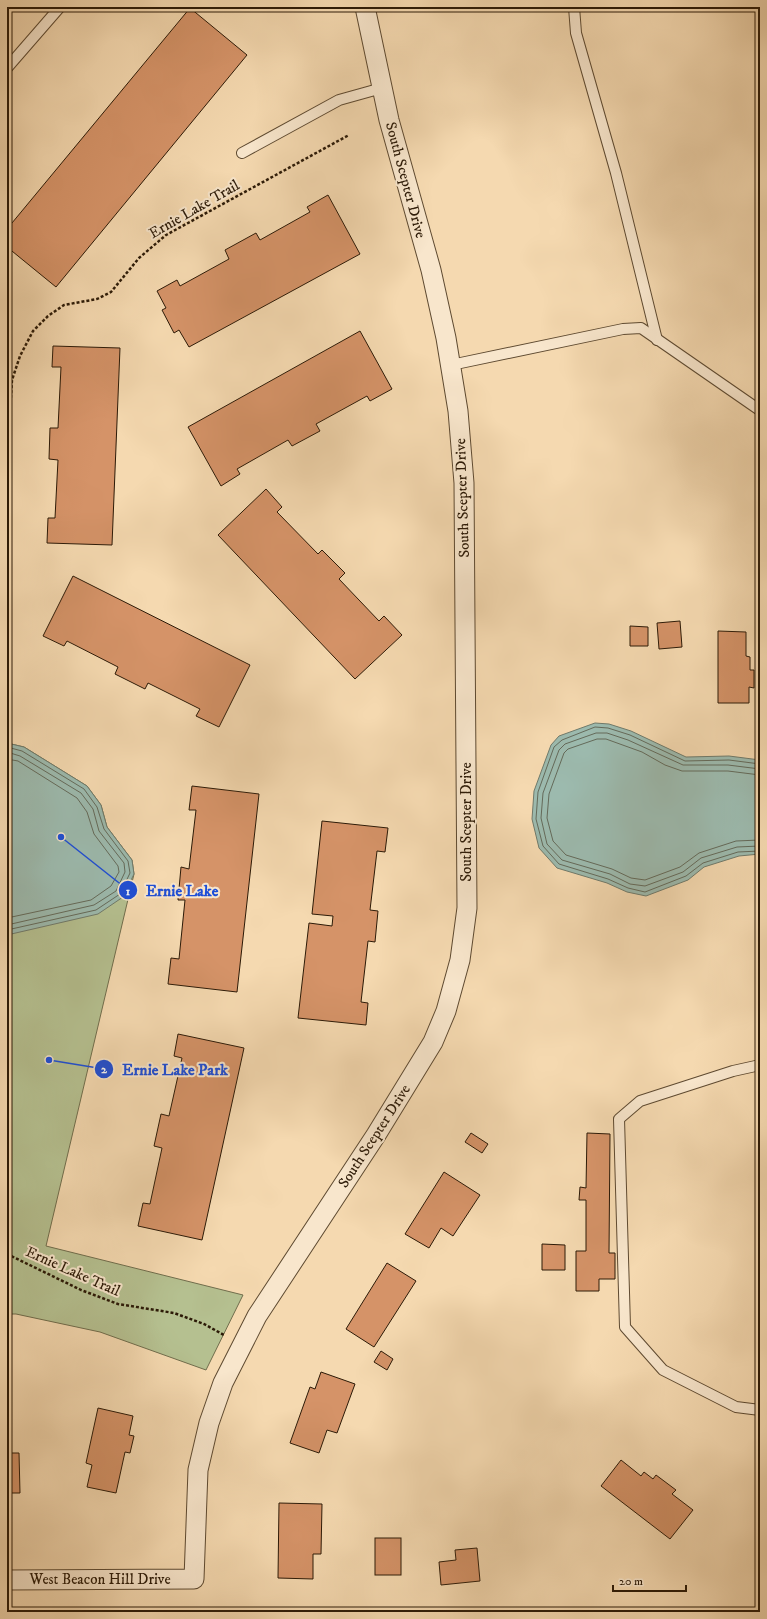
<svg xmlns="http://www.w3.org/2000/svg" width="767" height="1619" font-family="'IM FELL DW Pica',serif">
  <rect width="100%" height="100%" fill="#f5d9b0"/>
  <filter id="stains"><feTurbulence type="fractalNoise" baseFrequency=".005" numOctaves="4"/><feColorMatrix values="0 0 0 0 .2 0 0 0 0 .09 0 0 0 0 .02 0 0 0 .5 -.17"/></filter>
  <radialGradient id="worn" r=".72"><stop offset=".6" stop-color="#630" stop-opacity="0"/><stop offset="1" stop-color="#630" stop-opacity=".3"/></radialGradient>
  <polygon fill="#b5c090" stroke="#706d4c" points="7,743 24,747 87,786 101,805 107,827 132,860 134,874 46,1246 243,1295 206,1370 100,1332 16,1314 7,1314"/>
  <g fill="#9cbaae" stroke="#6f7a6b">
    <polygon points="595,723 609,724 631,731 686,757 729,756 760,760 760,854 739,856 704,867 688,880 646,896 627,892 607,883 557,868 539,848 532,819 534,791 551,745 559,736"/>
    <polygon points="7,743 24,747 87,786 101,805 107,827 132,860 134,874 123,897 98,914 7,935"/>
  </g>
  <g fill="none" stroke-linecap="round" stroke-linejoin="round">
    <g stroke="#646a5a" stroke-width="1">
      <polyline points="7,747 22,751 84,789 97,807 104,829 128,861 130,873 120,894 96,910 7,930"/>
      <polyline points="7,752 20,756 81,793 93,809 99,831 124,863 125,872 116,891 94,905 7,925"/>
      <polyline points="7,759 18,761 77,798 87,812 94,834 118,866 119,872 111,886 91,900 7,918"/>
      <polyline points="760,764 729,760 685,761 630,735 608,728 595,727 562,740 554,747 538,792 536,819 543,846 559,864 608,879 628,888 645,892 686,876 703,863 738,852 760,851"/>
      <polyline points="760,769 728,765 683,765 628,740 607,733 596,733 565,744 559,750 543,793 541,818 547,844 562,860 610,874 630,884 645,886 683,872 701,858 737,847 760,846"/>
      <polyline points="760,775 728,771 682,771 665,765 642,752 606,739 597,739 568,749 564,753 549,794 547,818 553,841 566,855 612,869 631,878 645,880 680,867 699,853 736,841 760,840"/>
    </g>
  </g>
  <g fill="#d59368" stroke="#2c1a07">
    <polygon points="190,8 247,55 56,287 7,247 7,229"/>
    <polygon points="328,195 360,254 189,347 179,330 174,333 162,310 166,308 157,291 177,280 180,286 229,259 225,250 256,233 260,240 310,212 307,207"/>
    <polygon points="360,331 392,389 370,401 367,396 316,424 320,431 292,446 288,440 237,469 240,474 221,486 188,427"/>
    <polygon points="53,346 120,348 112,545 47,543 48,518 55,518 58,460 49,459 50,428 58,428 61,367 52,367"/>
    <polygon points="266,489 282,507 277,512 318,554 322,550 345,573 339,579 379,621 384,616 402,635 355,679 218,535"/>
    <polygon points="73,576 250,665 219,727 196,716 200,709 148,683 145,689 115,674 118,667 67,641 64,646 43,636"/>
    <polygon points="680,621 682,647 659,649 657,623"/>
    <polygon points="630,626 648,627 648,646 630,646"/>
    <polygon points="718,631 746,632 746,656 750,657 750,670 754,670 754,688 749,687 749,703 718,703"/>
    <polygon points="192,786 259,794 237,992 168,984 171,958 179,959 185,900 178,900 181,867 189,869 196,810 189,810"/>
    <polygon points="322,821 388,828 385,852 377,851 370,910 378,911 375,942 368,941 361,1002 368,1003 366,1025 298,1018 309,923 332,926 333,916 312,914"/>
    <polygon points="178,1034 244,1048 202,1240 138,1226 143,1203 150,1204 162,1148 154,1146 161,1114 169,1116 182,1058 174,1056"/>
    <polygon points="471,1133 488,1144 482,1153 465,1142"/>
    <polygon points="587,1133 610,1134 609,1253 615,1253 615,1279 599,1279 599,1291 576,1291 576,1251 586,1251 586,1200 579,1200 580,1187 586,1188"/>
    <polygon points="444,1172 480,1195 453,1236 441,1228 429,1248 405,1234"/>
    <polygon points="542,1244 565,1245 565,1270 542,1270"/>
    <polygon points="387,1263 416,1281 374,1347 346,1329"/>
    <polygon points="7,1344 9,1344 10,1358 7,1358"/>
    <polygon points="381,1351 393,1359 387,1370 374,1362"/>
    <polygon points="321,1372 355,1384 337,1433 327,1430 319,1453 290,1443 310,1387 315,1389"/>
    <polygon points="98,1408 133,1416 129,1435 134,1436 130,1453 125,1452 116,1493 87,1487 92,1465 86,1463"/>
    <polygon points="7,1453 19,1453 20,1493 7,1493"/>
    <polygon points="621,1460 641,1476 644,1472 653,1479 656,1475 676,1490 672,1494 693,1510 670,1539 601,1486"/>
    <polygon points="279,1503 322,1504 321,1554 313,1554 313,1579 278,1578"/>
    <rect x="375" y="1538" width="26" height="37"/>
    <polygon points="477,1548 480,1581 441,1585 439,1562 456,1560 455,1550"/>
  </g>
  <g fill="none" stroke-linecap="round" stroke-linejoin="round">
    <defs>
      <g id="service">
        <polyline points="574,7 576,33 616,173 657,340"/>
        <polyline points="7,68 60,7"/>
        <polyline points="242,153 339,100 382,88"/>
        <polyline points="451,365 623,329 641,328 758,409"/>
        <polyline points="760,1065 733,1071 640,1101 619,1119 625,1327 663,1370 736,1407 760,1410"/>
      </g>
      <polyline id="minor" points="7,1580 194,1579 198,1470 209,1423 223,1383 257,1316 376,1135 433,1042 446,1011 460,960 467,908 464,483 458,411 446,338 431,270 389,120 365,7"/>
    </defs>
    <use href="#service" stroke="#5e4a31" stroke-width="12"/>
    <use href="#minor" stroke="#5e4a31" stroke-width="21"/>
    <g stroke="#2c1a07" stroke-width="2.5" stroke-dasharray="3 2" stroke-linecap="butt">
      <polyline points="7,458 12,380 20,356 33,331 48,316 64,305 97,299 111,292 139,258 166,235 349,135"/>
      <polyline points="7,1254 81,1290 118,1304 174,1313 204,1324 224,1335"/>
    </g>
    <use href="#service" stroke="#f8e6cc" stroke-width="10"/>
    <use href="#minor" stroke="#f8e6cc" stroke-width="19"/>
  </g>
  <g text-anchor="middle" stroke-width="4" stroke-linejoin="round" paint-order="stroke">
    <g font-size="15" fill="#2c1a07" stroke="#f8e6cc">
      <text transform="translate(406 180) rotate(75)" y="5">South Scepter Drive</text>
      <text transform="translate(194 209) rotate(-30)" y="5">Ernie Lake Trail</text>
      <text transform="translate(462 498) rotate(-92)" y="5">South Scepter Drive</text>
      <text transform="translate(466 822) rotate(-90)" y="5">South Scepter Drive</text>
      <text transform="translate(374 1136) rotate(-57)" y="5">South Scepter Drive</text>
      <text transform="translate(73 1271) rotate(24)" y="5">Ernie Lake Trail</text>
      <text x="100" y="1584">West Beacon Hill Drive</text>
    </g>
  </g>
  <path fill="none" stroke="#1d4ed8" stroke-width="1.5" d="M61 837L128 890M49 1060L104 1069"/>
  <g fill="#1d4ed8" stroke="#f8e6cc" stroke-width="1.5">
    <circle cx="61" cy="837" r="4"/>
    <circle cx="49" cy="1060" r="4"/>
    <circle cx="128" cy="890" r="10"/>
    <circle cx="104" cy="1069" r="10"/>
  </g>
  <g font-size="12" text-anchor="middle" font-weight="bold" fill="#fff">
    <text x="128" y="895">1</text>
    <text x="104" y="1073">2</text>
  </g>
  <g font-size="16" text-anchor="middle" font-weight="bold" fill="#1d4ed8" stroke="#f8e6cc" stroke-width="4" stroke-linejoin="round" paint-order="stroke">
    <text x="182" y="896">Ernie Lake</text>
    <text x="175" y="1075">Ernie Lake Park</text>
  </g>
  <rect width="767" height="1619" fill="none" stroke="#f5d9b0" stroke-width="24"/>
  <rect x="8" y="8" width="751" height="1603" fill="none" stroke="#2c1a07" stroke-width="2"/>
  <rect x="12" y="12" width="743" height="1595" fill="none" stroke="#2c1a07"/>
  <path d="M613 1585v6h73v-6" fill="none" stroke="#2c1a07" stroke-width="2"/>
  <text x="619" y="1585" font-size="12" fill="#2c1a07" stroke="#f8e6cc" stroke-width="3" paint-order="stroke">20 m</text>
  <rect width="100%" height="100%" filter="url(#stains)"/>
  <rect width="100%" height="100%" fill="url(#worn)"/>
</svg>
